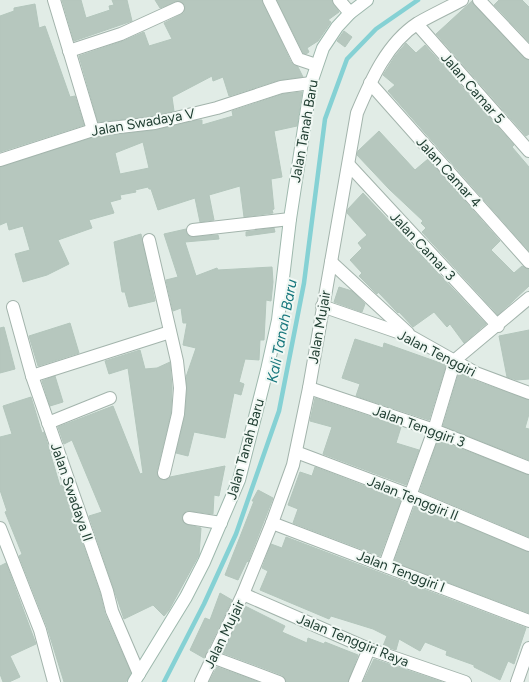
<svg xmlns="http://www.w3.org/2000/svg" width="529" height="682" font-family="Figtree,sans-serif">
  <rect width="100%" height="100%" fill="#e1ece6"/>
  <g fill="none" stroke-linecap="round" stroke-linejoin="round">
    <polyline stroke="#85d1d4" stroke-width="4.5" points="164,682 204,604 236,534 279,411 304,283 325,119 347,59 376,29 418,0"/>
  </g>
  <g fill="#b6c7be" stroke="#b3c6bc" fill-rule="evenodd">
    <polygon points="62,0 81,0 86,18 110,10 109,6 114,5 112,0 127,0 132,21 74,41"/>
    <polygon points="155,0 262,0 291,62 298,67 303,77 279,80 229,96 223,77 213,81 212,76 172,97 174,111 154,116 98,122 79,56 123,41 144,32 149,46 172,39 164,23 184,13 185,5 178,1 160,8"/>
    <polygon points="277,0 332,0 339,12 328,20 331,22 318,41 307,48 309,52 306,54 303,53"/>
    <polygon points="499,0 522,0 529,7 529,42 494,5"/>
    <polygon points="472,1 524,58 529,60 529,134 526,136 436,34"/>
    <polygon points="35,4 39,28 45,26 70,97 75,96 84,125 0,152 0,16 14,11 14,8"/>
    <polygon points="344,31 352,37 345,47 337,41"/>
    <polygon points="406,43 416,53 425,45 514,145 512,147 529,167 529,251 388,91 395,85 383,75 395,56"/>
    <path d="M 302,92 L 297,126 L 274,131 L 282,177 L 271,179 L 274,209 L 272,210 L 273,213 L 244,217 L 240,186 L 209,195 L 214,220 L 200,222 L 195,198 L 158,210 L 151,189 L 149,189 L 148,187 L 135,190 L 136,192 L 120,195 L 121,199 L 110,202 L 114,213 L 89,220 L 92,228 L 58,240 L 69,264 L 47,275 L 23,282 L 15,254 L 30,250 L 23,226 L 9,230 L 7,222 L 0,225 L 0,167 L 95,137 L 156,130 L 197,120 L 202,120 L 202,125 L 233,116 L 232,111 L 283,94 ZM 143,142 L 149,168 L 120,174 L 115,153 Z"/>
    <polygon points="379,131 415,170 428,159 500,241 491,250 514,273 522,266 529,269 529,286 498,315 422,232 426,228 421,223 423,221 389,189 357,155 358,151"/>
    <polygon points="363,193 486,324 464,343 450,324 447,327 434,312 413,327 399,312 398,313 378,292 377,294 359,276 362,273 350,260 362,248 358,243 367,235 347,213 348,209"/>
    <polygon points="274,228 275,232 246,236 246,232"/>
    <polygon points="186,229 187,234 190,237 218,235 219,239 185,242 196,276 217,268 218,270 272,267 273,282 271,301 266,300 264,340 260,340 259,360 245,359 239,382 244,384 241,395 234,393 225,438 194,432 188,456 176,453 185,415 187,389 186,377 196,348 183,345 187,323 183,323 181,308 173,311 166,280 178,277 164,234"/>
    <polygon points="141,234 155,301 129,307 125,292 122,292 114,242"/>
    <polygon points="339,287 352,291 365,304 362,312 334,302"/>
    <polygon points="70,323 79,353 38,366 29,336"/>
    <polygon points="4,327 15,369 0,373 0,328"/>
    <polygon points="529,330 529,379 517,380 507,377 499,336"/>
    <polygon points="355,339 383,348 384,343 446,365 429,420 356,396 360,384 342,378"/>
    <polygon points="140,350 145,369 157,368 170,362 172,388 171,413 157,471 159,478 166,480 170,477 225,466 219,496 214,495 213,514 190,511 186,511 182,516 185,524 201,528 199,555 169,610 164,616 153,605 124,619 89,516 102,512 72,440 64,444 58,427 113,406 140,474 143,473 128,368 109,374 105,361"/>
    <polygon points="459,372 473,380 529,400 529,414 525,428 529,429 529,460 443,426"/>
    <polygon points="55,376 63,402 50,406 42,381"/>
    <polygon points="31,397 42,433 44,432 60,486 62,485 100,593 105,614 131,673 127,681 124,682 64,682 47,627 19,556 22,554 5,512 7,511 0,490 0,437 12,434 3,406"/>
    <polygon points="315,398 401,427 396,443 419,450 406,485 323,454 332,427 310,421"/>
    <polygon points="438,440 529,475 529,537 420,491"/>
    <polygon points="315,467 401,500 380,556 293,523 298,509 288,505 300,472 312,476"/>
    <polygon points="258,490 273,498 248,562 247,561 238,580 225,575 254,501 252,501"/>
    <polygon points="415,505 529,552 529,613 394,562"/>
    <polygon points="286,537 526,628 514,664 508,661 500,680 474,667 474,665 446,655 447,651 425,642 420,651 399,639 396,650 383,646 387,636 373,629 331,616 329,619 260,590 268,571 262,568 271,544 282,548"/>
    <polygon points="6,563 36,644 10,656 20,677 9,682 3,682 0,674 0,566"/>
    <polygon points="220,593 232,600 204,658 190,650 205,618 210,620"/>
    <polygon points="245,606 285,626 282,632 307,643 308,638 324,644 325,642 358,655 348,682 286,682 282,675 223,653"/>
    <polygon points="374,659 442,682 363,682"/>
    <polygon points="217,667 258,682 209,682"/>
  </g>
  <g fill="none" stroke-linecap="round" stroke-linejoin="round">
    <defs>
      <g id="minor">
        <polyline points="54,0 93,130"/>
        <polyline points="269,0 298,59 316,65"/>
        <polyline points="339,0 350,13"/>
        <polyline points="479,0 529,53"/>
        <polyline points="417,24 529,151"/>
        <polyline points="69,51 121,34 178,8"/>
        <polyline points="370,83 529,262"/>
        <polyline points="0,160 93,130 155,123 217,108 281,87 311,83"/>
        <polyline points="349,165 498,326"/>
        <polyline points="193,230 290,219"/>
        <polyline points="149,240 177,361 180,388 178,414 164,473"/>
        <polyline points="331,262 408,333"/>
        <polyline points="322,306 412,337 476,373 529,393"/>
        <polyline points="13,307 32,376 107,591 112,611 139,674"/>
        <polyline points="455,360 529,298"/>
        <polyline points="32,376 170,332"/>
        <polyline points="309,388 434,430 529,468"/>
        <polyline points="48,423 110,398"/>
        <polyline points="296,452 410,495 529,545"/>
        <polyline points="189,518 221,523"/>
        <polyline points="272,523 529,621"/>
        <polyline points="0,528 40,630 54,682"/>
        <polyline points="385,565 434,430 455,360"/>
        <polyline points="243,594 369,649 465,682"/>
        <polyline points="212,657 279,682"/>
        <path d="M 201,682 L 243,594 L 272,523 L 293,465 L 309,388 L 357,113 C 371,80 387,43 418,23 C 432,15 447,8 462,0"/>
        <polyline points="355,682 369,649"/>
      </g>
      <polyline id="tertiary" points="517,682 529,648"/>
      <polyline id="secondary" points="134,682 186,597 204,562 239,480 267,370 278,320 290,219 311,83 323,48 337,27 350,13 367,0"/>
    </defs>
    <use href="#minor" stroke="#a3b4ac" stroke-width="14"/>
    <use href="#tertiary" stroke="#a3b4ac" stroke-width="14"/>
    <use href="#secondary" stroke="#9eb8ad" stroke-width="14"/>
    <use href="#minor" stroke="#fff" stroke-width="12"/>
    <use href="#tertiary" stroke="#fff" stroke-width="12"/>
    <use href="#secondary" stroke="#fff" stroke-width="12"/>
  </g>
  <g text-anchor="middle" stroke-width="4" stroke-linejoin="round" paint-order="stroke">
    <g font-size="14" fill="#203e32" stroke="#f1f8f4">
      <text transform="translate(473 88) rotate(49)" y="5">Jalan Camar 5</text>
      <text transform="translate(143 122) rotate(-10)" y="5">Jalan Swadaya V</text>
      <text transform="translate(304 131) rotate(-80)" y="5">Jalan Tanah Baru</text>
      <text transform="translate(449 172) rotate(48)" y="5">Jalan Camar 4</text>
      <text transform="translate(423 246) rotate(47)" y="5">Jalan Camar 3</text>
      <text transform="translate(319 327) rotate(-80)" y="5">Jalan Mujair</text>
      <text transform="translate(437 353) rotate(27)" y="5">Jalan Tenggiri</text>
      <text transform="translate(419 426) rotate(20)" y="5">Jalan Tenggiri 3</text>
      <text transform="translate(245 449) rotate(-74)" y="5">Jalan Tanah Baru</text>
      <text transform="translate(72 492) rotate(71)" y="5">Jalan Swadaya II</text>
      <text transform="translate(413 498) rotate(22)" y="5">Jalan Tenggiri II</text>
      <text transform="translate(401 571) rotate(21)" y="5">Jalan Tenggiri I</text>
      <text transform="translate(224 634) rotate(-64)" y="5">Jalan Mujair</text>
      <text transform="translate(353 640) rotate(22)" y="5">Jalan Tenggiri Raya</text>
    </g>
    <g font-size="15" font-style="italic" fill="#17777d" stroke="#f1f8f4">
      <text transform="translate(282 331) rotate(-79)" y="5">Kali Tanah Baru</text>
    </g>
  </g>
</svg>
